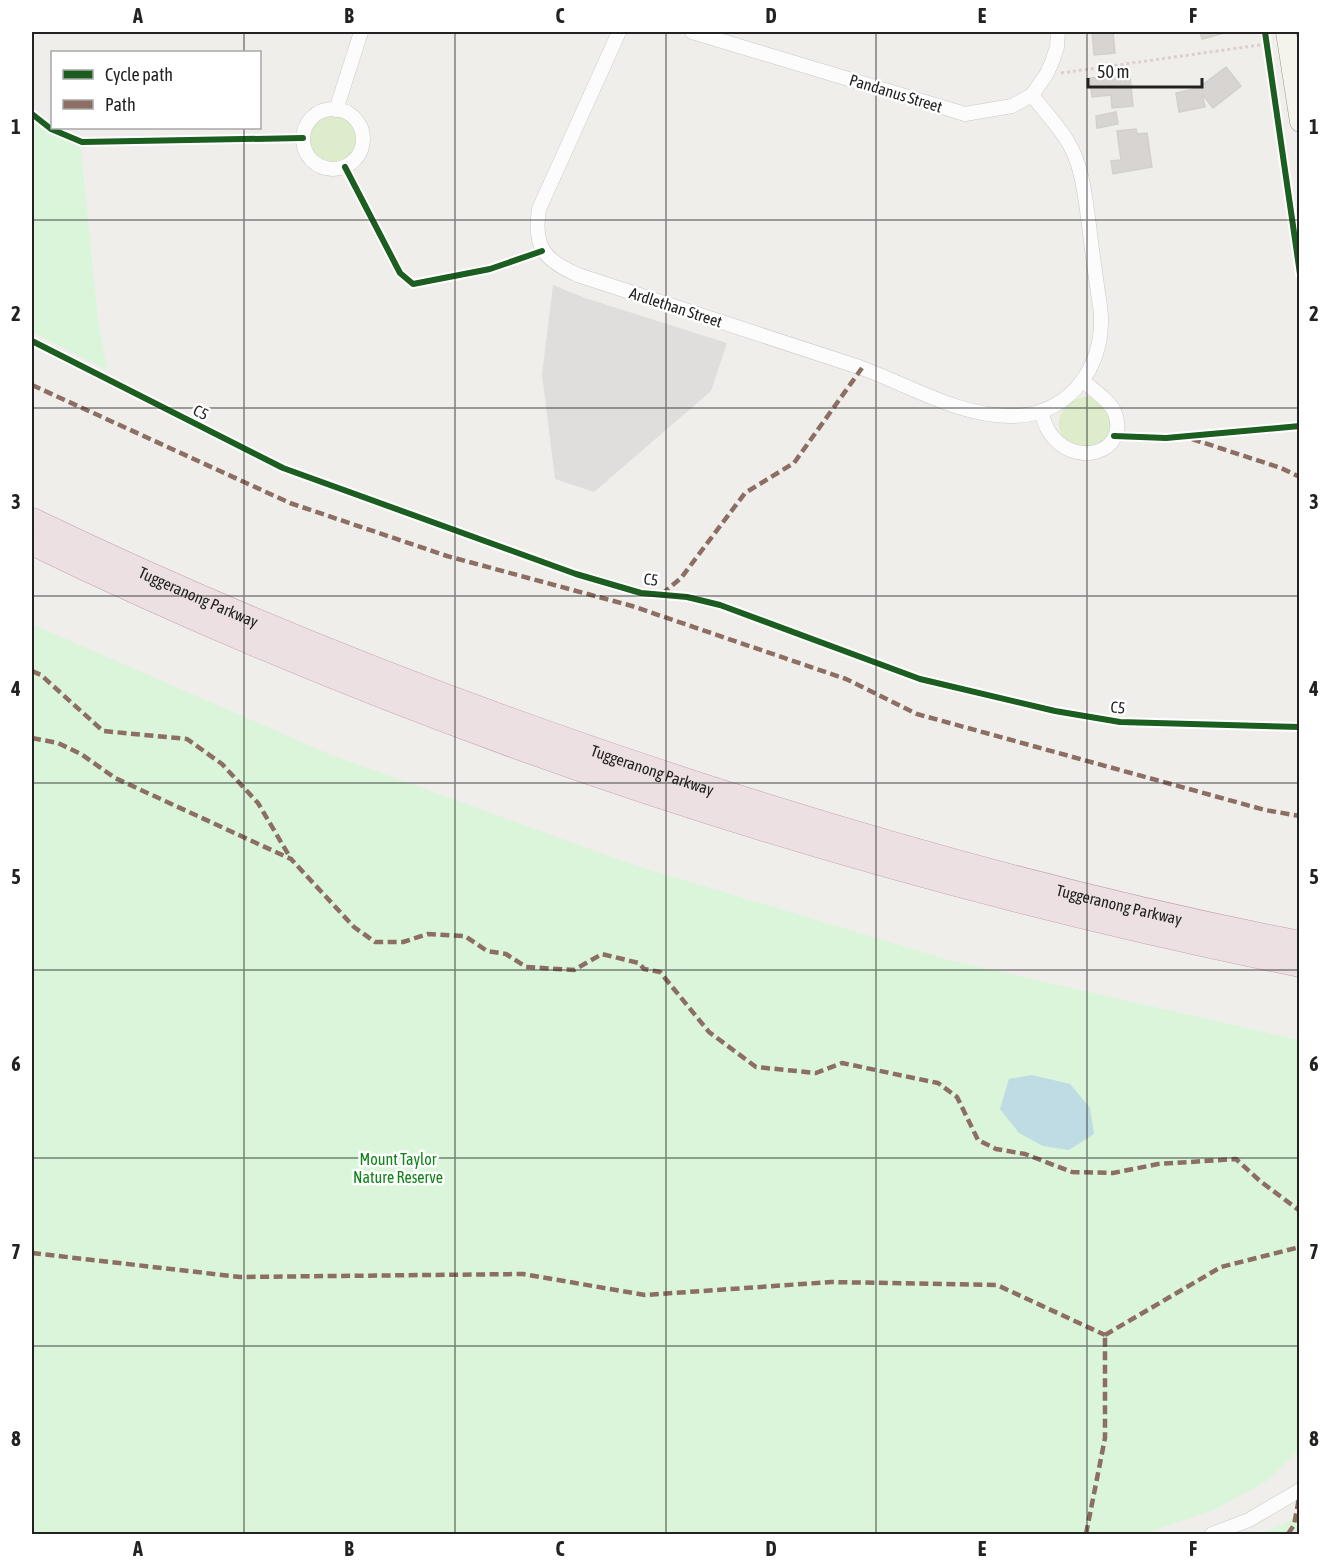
<svg xmlns="http://www.w3.org/2000/svg" width="1331" height="1566" font-family="'Asap Condensed',sans-serif">
  <rect width="100%" height="100%" fill="#f0eeeb"/>
  <polygon fill="#dfdedc" points="553,285 585,298 727,343 711,391 594,492 555,479 542,374"/>
  <g fill="#ddeccb">
    <circle cx="333" cy="140" r="24"/>
    <path d="M 1084,397 L 1093,397 L 1111,412 L 1111,436 L 1089,451 C 1081,447 1068,444 1063,437 C 1051,420 1066,400 1084,397 Z"/>
  </g>
  <g fill="#daf5da">
    <polygon points="32,121 81,148 98,319 107,370 32,332"/>
    <polygon points="32,624 329,754 631,864 949,960 1299,1040 1299,1450 1267,1481 1214,1510 1143,1534 32,1534"/>
    <polygon points="1299,1511 1299,1534 1263,1534 1289,1521"/>
  </g>
  <polygon fill="#bfdbe3" points="1032,1075 1070,1084 1090,1108 1094,1134 1069,1150 1043,1146 1019,1133 1000,1109 1009,1079"/>
  <g fill="#d7d4d2" stroke="#d3d0cc" stroke-width="1.5">
    <polygon points="1092,32 1113,32 1115,53 1094,55"/>
    <polygon points="1200,32 1225,32 1225,33 1202,39"/>
    <polygon points="1226,67 1241,86 1213,108 1202,94 1205,107 1179,112 1176,93 1198,88"/>
    <polygon points="1120,76 1121,78 1130,77 1133,106 1112,108 1111,95 1092,97 1090,78"/>
    <polygon points="1116,112 1118,124 1097,128 1096,116"/>
    <polygon points="1136,129 1137,134 1147,133 1152,167 1113,174 1111,161 1121,160 1117,131"/>
  </g>
  <g fill="none" stroke-linecap="round" stroke-linejoin="round">
    <defs>
      <g id="minor">
        <path d="M 619,32 L 539,209 C 533,247 544,260 578,275 C 672,306 766,336 859,367 C 909,385 960,417 1014,416 C 1073,415 1108,360 1100,306 C 1096,279 1092,252 1089,225 C 1085,197 1083,167 1068,142 C 1058,125 1043,110 1032,95"/>
        <polyline points="692,32 965,114 1012,106 1032,95 1046,75 1052,62 1057,47 1058,32"/>
        <circle cx="333" cy="139" r="30"/>
        <polyline points="336,110 361,32"/>
        <path d="M 1041,412 C 1043,418 1045,425 1048,430 C 1072,471 1132,453 1114,411 C 1108,399 1093,390 1083,381"/>
        <polyline points="1212,1534 1249,1520 1300,1490"/>
      </g>
      <polyline id="secondary" points="1286,32 1300,122"/>
      <g id="motorway">
        <path id="s1" d="M 32,521 C 244,623 464,709 688,782 C 888,847 1093,904 1300,944"/>
        <path d="M 32,542 C 433,736 863,875 1300,964"/>
      </g>
    </defs>
    <use href="#minor" stroke="#c9c8c7" stroke-width="15"/>
    <use href="#secondary" stroke="#999a82" stroke-width="21"/>
    <use href="#motorway" stroke="#c5a2ac" stroke-width="27"/>
    <polyline stroke="#dccecd" stroke-width="3" stroke-dasharray="3 3" stroke-linecap="butt" points="1061,73 1267,44"/>
    <use href="#minor" stroke="#fdfcfc" stroke-width="14"/>
    <use href="#secondary" stroke="#f4f4ed" stroke-width="20"/>
    <use href="#motorway" stroke="#ece0e2" stroke-width="26"/>
    <g stroke="#8d6e63" stroke-width="4.5" stroke-dasharray="9 4.5" stroke-linecap="butt">
      <polyline points="32,385 290,503 447,556 632,606 846,679 917,714 1265,810 1300,816"/>
      <polyline points="1192,439 1281,468 1300,477"/>
      <polyline points="662,594 681,578 745,493 794,463 862,368"/>
      <polyline points="32,671 41,675 103,731 187,739 222,764 258,803 291,859"/>
      <polyline points="32,738 58,743 81,754 115,778 291,859 354,927 375,942 403,942 428,934 465,936 487,951 506,954 526,967 574,970 602,954 639,963 644,969 660,972 709,1032 756,1067 816,1073 842,1063 938,1083 957,1097 978,1140 996,1149 1025,1154 1072,1172 1113,1173 1158,1164 1236,1159 1260,1181 1300,1211"/>
      <polyline points="32,1253 240,1277 523,1274 645,1295 831,1282 997,1285 1105,1335"/>
      <polyline points="1105,1335 1221,1267 1300,1247"/>
      <polyline points="1086,1534 1105,1438 1105,1335"/>
      <polyline points="1288,1534 1294,1525 1300,1493"/>
    </g>
    <defs>
      <g id="cycleway">
        <polyline points="1265,32 1300,274"/>
        <polyline points="32,114 51,129 82,142 303,138"/>
        <polyline points="345,167 400,273 413,284 490,269 542,251"/>
        <polyline points="32,341 283,468 576,574 641,593 687,597 720,605 920,679 1055,711 1120,722 1300,727"/>
        <polyline points="1114,436 1166,438 1300,426"/>
      </g>
    </defs>
    <use href="#cycleway" stroke="#fff" stroke-width="10"/>
    <use href="#cycleway" stroke="#1b5e20" stroke-width="6"/>
  </g>
  <path fill="none" stroke="#222" stroke-width="1.5" stroke-opacity="0.55" d="M 244,32 L 244,52M 455,32 L 455,1534M 666,32 L 666,1534M 876,32 L 876,1534M 1087,32 L 1087,1534M 244,128 L 244,1534M 32,220 L 1300,220M 32,408 L 1300,408M 32,596 L 1300,596M 32,783 L 1300,783M 32,970 L 1300,970M 32,1158 L 1300,1158M 32,1346 L 1300,1346"/>
  <g text-anchor="middle" stroke-width="5" stroke-linejoin="round" paint-order="stroke">
    <g font-size="16" fill="#222" stroke="#fff">
      <text transform="translate(896 93) rotate(17)" y="6">Pandanus Street</text>
      <text transform="translate(676 307) rotate(18)" y="6">Ardlethan Street</text>
      <text transform="translate(201 412) rotate(27)" y="6">C5</text>
      <text transform="translate(651 579) rotate(8)" y="6">C5</text>
      <text dy="6" stroke="none"><textPath href="#s1" startOffset="183">Tuggeranong Parkway</textPath></text>
      <text transform="translate(1118 707) rotate(6)" y="6">C5</text>
      <text dy="6" stroke="none"><textPath href="#s1" startOffset="669">Tuggeranong Parkway</textPath></text>
      <text dy="6" stroke="none"><textPath href="#s1" startOffset="1155">Tuggeranong Parkway</textPath></text>
    </g>
    <g font-size="16" fill="#0c8416" stroke="#fff">
      <text x="398" y="1165">Mount Taylor<tspan x="398" dy="18">Nature Reserve</tspan></text>
    </g>
  </g>
  <rect width="1331" height="1566" fill="none" stroke="#ffffff" stroke-width="66"/>
  <rect x="51" y="51" width="210" height="78" fill="#ffffff" stroke="#a7a7a7" stroke-width="1.5"/>
  <rect x="63" y="70" width="30" height="9" fill="#1b5e20" stroke="#a7a7a7" stroke-width="1.5"/>
  <text x="105" y="81" font-size="18" fill="#222222">Cycle path</text>
  <rect x="63" y="100" width="30" height="9" fill="#8d6e63" stroke="#a7a7a7" stroke-width="1.5"/>
  <text x="105" y="111" font-size="18" fill="#222222">Path</text>
  <path d="M1088 78v9h114v-9" fill="none" stroke="#222222" stroke-width="3"/>
  <text x="1097" y="78" font-size="18" fill="#222222" stroke="#ffffff" stroke-width="4.5" paint-order="stroke">50 m</text>
  <rect x="33" y="33" width="1265" height="1500" fill="none" stroke="#222" stroke-width="2"/>
  <g font-size="20" text-anchor="middle" font-weight="bold" fill="#222">
    <text x="138" y="23">A</text>
    <text x="349" y="23">B</text>
    <text x="560" y="23">C</text>
    <text x="771" y="23">D</text>
    <text x="982" y="23">E</text>
    <text x="1193" y="23">F</text>
    <text x="16" y="134">1</text>
    <text x="1314" y="134">1</text>
    <text x="16" y="321">2</text>
    <text x="1314" y="321">2</text>
    <text x="16" y="509">3</text>
    <text x="1314" y="509">3</text>
    <text x="16" y="696">4</text>
    <text x="1314" y="696">4</text>
    <text x="16" y="884">5</text>
    <text x="1314" y="884">5</text>
    <text x="16" y="1071">6</text>
    <text x="1314" y="1071">6</text>
    <text x="16" y="1259">7</text>
    <text x="1314" y="1259">7</text>
    <text x="16" y="1446">8</text>
    <text x="1314" y="1446">8</text>
    <text x="138" y="1556">A</text>
    <text x="349" y="1556">B</text>
    <text x="560" y="1556">C</text>
    <text x="771" y="1556">D</text>
    <text x="982" y="1556">E</text>
    <text x="1193" y="1556">F</text>
  </g>
</svg>
